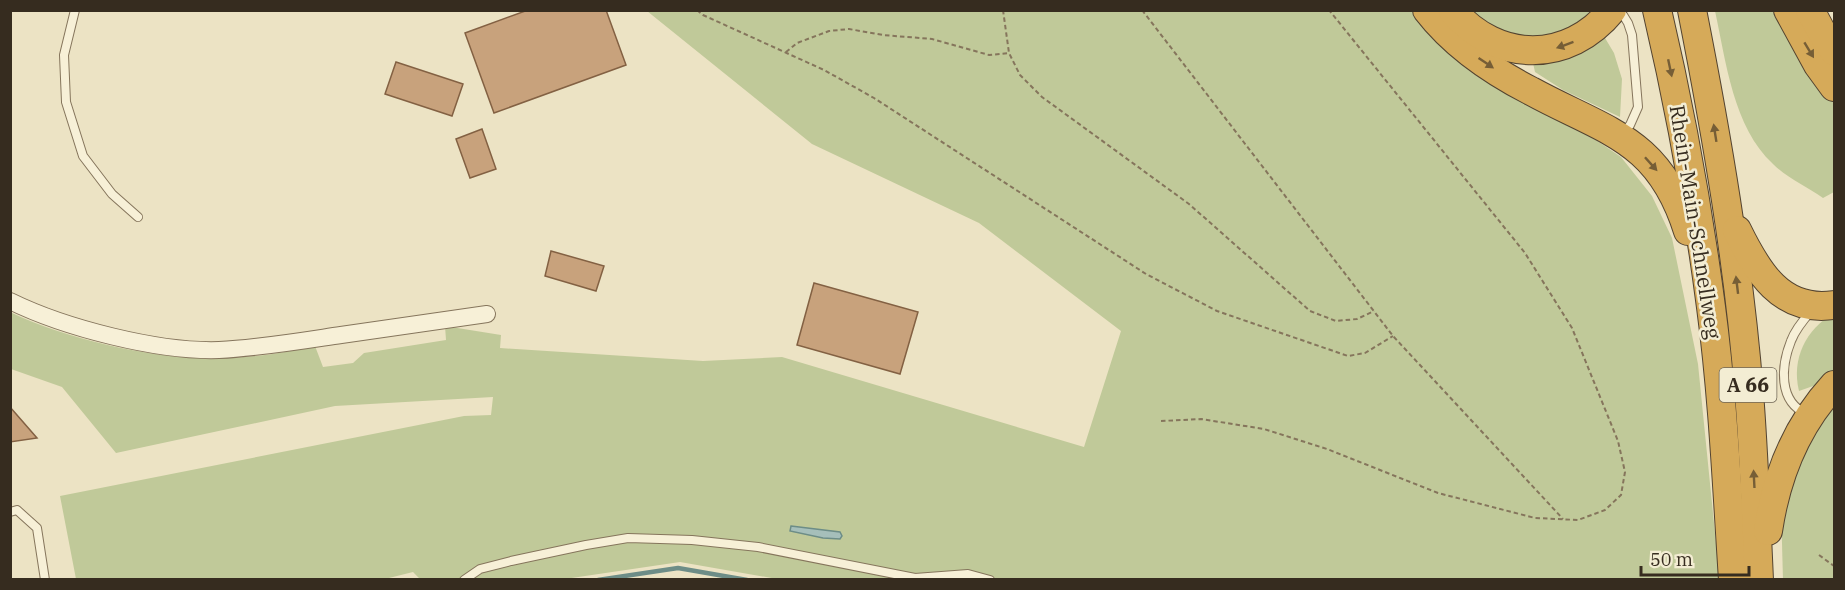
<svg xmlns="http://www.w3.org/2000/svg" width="1845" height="590" font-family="'IBM Plex Serif',serif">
  <rect width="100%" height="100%" fill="#ece3c4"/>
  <g fill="#c0c999">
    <path d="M 647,11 L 1412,11 L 1420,21 L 1621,157 L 1652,196 L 1672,238 L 1698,364 L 1718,563 L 1718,579 L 783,580 L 680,562 L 558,580 L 420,579 L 413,572 L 381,580 L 76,579 L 60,496 L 464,416 L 491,415 L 493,397 L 335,406 L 116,453 L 62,387 L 11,369 L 10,312 C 69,340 155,360 220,358 C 252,358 284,353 315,346 L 323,367 L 353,363 L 364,353 L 446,340 L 445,326 L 501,335 L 500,348 L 703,361 L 782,357 L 1084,447 L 1121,331 L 979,223 L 812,144 Z"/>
    <path d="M 1468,11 L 1590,11 C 1570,37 1524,45 1495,30 C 1485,26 1476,17 1468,11 Z"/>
    <path d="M 1715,11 L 1775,11 L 1834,104 L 1834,192 L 1823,198 C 1807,187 1787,178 1773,164 C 1733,127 1726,61 1715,11 Z"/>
    <path d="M 1605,38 L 1614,53 L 1622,79 L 1620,117 L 1563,90 L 1535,72 L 1533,63 C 1559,58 1585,55 1605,38 Z"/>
    <path d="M 1834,313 L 1834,370 L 1816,385 L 1799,391 C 1791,359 1806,329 1834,313 Z"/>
    <polygon points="1834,400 1834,579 1783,580 1781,507 1792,469"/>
  </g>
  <polygon fill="#a6bfba" stroke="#6d8d87" stroke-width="1.5" points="791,526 840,532 842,536 840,539 823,538 790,531"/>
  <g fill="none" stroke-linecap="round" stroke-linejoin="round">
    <polyline stroke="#6d8d87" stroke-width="4.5" points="598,580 678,568 747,580"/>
  </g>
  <g fill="#c8a27c" stroke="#836143" stroke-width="1.5">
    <polygon points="528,10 606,10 626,65 494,113 465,33"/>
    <polygon points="396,62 463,84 452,116 385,94"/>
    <polygon points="482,129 496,169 470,178 456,139"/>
    <polygon points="551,251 604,266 596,291 545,276"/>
    <polygon points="814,283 918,312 900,374 797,345"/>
    <polygon points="10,407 37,438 10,442"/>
  </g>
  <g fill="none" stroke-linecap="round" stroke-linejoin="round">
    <defs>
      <g id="service">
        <polyline points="75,10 64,55 66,102 83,156 112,194 138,217"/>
        <polyline points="1620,10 1628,23 1632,35 1638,107 1630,125 1622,134"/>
        <path d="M 1807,414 C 1778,402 1781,366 1791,341 C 1795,330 1804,319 1812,310"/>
        <polyline points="10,512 17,510 37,528 45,580"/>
        <polyline points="464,580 480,569 511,561 586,545 628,538 692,540 758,547 915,578 968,574 990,580"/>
      </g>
      <path id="minor" d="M 10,301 C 65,328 158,352 219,350 C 260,348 301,341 341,335 C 390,328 438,321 487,314"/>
      <g id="motorway">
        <path d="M 1427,10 C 1454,45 1492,71 1531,91 C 1606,132 1659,138 1688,231"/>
        <path d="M 1657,10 C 1680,108 1698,207 1711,307 C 1723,397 1727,489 1733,580"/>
        <path d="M 1692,10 C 1717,137 1739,265 1749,393 C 1754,455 1756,517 1759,580"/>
        <polyline points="1788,10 1818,65 1834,87"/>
        <polyline points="1810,10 1824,36 1834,51"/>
        <path d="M 1453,11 C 1498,63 1568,64 1612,10"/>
        <path d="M 1737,230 C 1757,271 1781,313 1834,305"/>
        <path d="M 1768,531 C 1776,477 1796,426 1834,385"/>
      </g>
    </defs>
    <use href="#service" stroke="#85755c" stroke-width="10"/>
    <use href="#minor" stroke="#85755c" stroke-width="18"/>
    <use href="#motorway" stroke="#534330" stroke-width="30"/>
    <g stroke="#85755c" stroke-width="2" stroke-dasharray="4.5 3" stroke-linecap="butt">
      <polyline points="697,10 703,15 824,70 874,98 1146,274 1217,311 1348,356 1365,353 1393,336"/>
      <polyline points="1003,10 1009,53 1020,75 1042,97 1189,204 1310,311 1336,321 1357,319 1374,311"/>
      <polyline points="1142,10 1393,336 1563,519"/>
      <polyline points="786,52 797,43 829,31 849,29 883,35 932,39 989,55 1009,53"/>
      <polyline points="1161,421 1201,419 1264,429 1327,449 1438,493 1535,518 1578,520 1605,510 1621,495 1625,472 1618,441 1572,328 1525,253 1329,10"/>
      <polyline points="1819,555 1834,566"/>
    </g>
    <use href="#service" stroke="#f7f0d7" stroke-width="8"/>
    <use href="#minor" stroke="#f7f0d7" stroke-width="16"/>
    <use href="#motorway" stroke="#d6aa59" stroke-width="28"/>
  </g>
  <defs><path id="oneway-solid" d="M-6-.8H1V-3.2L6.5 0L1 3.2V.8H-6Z" transform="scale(1.5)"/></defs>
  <g fill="#765e36">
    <use href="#oneway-solid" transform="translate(1565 45) rotate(160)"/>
    <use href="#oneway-solid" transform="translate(1809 50) rotate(59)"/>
    <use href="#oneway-solid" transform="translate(1486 63) rotate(34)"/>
    <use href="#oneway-solid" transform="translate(1670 68) rotate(78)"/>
    <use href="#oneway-solid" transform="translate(1715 133) rotate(-99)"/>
    <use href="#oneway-solid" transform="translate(1651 164) rotate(48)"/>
    <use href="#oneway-solid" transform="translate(1737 285) rotate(-97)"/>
    <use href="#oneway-solid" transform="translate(1754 479) rotate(-93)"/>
  </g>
  <g text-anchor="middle" stroke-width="5" stroke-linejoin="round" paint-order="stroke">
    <rect fill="#f3edd3" stroke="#6f6655" stroke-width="1.5" x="1719.5" y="368" width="57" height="34" rx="4.5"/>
    <g font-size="20" font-weight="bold" fill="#362c1f">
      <text x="1748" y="392">A 66</text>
    </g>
    <g font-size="21" fill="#362c1f" stroke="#f3edd3">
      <text transform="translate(1695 222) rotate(81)" y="7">Rhein-Main-Schnellweg</text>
    </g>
  </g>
  <rect width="1845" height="590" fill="none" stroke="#362c1f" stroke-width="24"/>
  <path d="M1641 566v9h108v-9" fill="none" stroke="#362c1f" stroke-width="3"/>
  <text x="1650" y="566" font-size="18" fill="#362c1f" stroke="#f3edd3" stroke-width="4.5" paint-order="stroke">50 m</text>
</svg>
